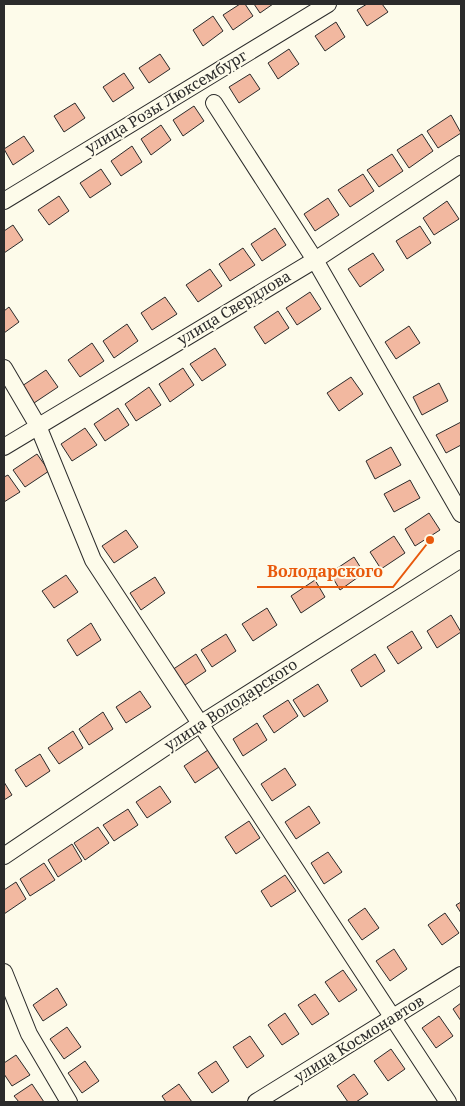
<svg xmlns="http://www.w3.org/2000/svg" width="465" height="1106" font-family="'Noto Serif',serif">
  <rect width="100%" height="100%" fill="#fdfbea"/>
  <g fill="#f2b8a0" stroke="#2b2b2b">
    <polygon points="240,4 245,4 253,16 233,30 223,15"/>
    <polygon points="254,4 273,4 260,13"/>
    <polygon points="367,4 382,4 388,12 367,26 357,10"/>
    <polygon points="213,16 223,31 203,46 193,30"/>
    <polygon points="336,22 345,37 325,51 315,36"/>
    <polygon points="289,49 299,64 278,79 268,63"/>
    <polygon points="160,54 170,69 149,83 139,68"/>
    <polygon points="124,73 134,88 113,102 103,87"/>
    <polygon points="250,74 260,89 239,103 229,87"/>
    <polygon points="75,103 85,118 64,132 54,116"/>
    <polygon points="194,106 204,121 183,136 173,120"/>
    <polygon points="451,115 461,133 438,148 427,131"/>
    <polygon points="161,125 171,140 151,155 141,139"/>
    <polygon points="422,134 433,151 409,168 397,150"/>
    <polygon points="24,136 34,151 13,165 4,149"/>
    <polygon points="132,146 142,162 121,176 111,161"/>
    <polygon points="392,154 403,171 379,187 367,170"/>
    <polygon points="101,169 111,184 90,198 80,183"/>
    <polygon points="363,174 374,191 350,207 338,190"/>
    <polygon points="59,196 69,211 49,225 38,210"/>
    <polygon points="328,198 339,215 315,231 304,214"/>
    <polygon points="447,201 459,219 434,235 423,218"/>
    <polygon points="13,225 23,240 4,253 4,231"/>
    <polygon points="420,226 431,243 407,259 396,241"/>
    <polygon points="275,228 286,245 262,261 251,244"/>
    <polygon points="243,248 255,265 230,281 219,264"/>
    <polygon points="373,253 384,270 360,287 348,269"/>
    <polygon points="210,269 222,286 198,302 186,285"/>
    <polygon points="310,292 321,309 297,325 286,308"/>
    <polygon points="165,297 177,314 152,330 141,313"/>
    <polygon points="9,307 19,322 4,333 4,311"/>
    <polygon points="278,311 289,328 265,344 254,327"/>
    <polygon points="127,324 138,341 114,358 103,341"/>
    <polygon points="409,326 420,343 396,359 385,342"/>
    <polygon points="92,343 104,361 80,377 68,360"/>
    <polygon points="215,348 226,365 202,381 190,364"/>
    <polygon points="183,368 194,385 170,402 159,384"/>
    <polygon points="46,370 58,387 34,403 22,386"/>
    <polygon points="351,377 363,394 339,411 327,393"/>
    <polygon points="439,383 448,401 422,415 413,397"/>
    <polygon points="149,387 161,405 136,421 125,404"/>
    <polygon points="118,408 129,425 105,441 94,424"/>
    <polygon points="461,422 461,445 446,453 436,435"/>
    <polygon points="85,428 97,445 72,461 61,444"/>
    <polygon points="391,447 401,465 375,479 366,461"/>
    <polygon points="37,454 49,471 25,487 13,470"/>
    <polygon points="8,475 20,492 4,502 4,477"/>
    <polygon points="410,480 420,498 394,512 384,494"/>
    <polygon points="429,513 440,530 415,546 405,529"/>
    <polygon points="126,530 138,547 114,563 102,546"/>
    <polygon points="394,536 405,553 381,569 370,552"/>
    <polygon points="354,557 364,573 340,590 330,573"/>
    <polygon points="66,575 78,592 54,608 42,591"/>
    <polygon points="155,577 165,593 141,610 130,593"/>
    <polygon points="315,580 325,597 301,613 291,596"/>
    <polygon points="267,608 277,625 253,641 242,624"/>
    <polygon points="451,615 461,632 437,648 427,631"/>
    <polygon points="91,623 101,640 77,656 67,640"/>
    <polygon points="412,631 422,648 398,664 387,647"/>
    <polygon points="226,634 236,651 212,667 201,650"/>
    <polygon points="196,654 206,671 182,687 172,670"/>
    <polygon points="375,654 385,671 361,687 351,670"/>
    <polygon points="318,684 328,701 304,717 293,700"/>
    <polygon points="140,691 151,707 126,723 116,707"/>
    <polygon points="288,700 298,716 274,733 263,716"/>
    <polygon points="103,712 113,729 89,745 79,729"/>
    <polygon points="257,723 267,740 243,756 233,739"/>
    <polygon points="73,731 83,748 59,764 48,748"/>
    <polygon points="208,750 219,767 195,783 184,766"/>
    <polygon points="40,754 50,771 26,787 15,770"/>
    <polygon points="285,768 296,785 272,801 261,784"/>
    <polygon points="4,782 12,795 4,800"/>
    <polygon points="160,786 171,802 147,818 136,802"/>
    <polygon points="309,806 320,823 296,839 285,822"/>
    <polygon points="128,809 138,825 114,841 103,825"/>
    <polygon points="249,821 260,838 236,854 225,837"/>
    <polygon points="98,827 109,843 85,860 74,843"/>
    <polygon points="72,844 82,861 58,877 48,860"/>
    <polygon points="328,852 342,872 324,884 311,863"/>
    <polygon points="44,863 55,880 30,896 20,879"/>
    <polygon points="285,875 296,891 271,907 261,891"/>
    <polygon points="16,882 26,899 4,914 4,890"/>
    <polygon points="461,902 461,913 456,905"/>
    <polygon points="365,908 379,928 362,940 348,920"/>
    <polygon points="445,913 459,933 442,945 428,925"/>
    <polygon points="394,949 407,969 390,981 376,961"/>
    <polygon points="343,970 357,990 339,1002 325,982"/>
    <polygon points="57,988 67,1005 43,1021 33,1005"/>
    <polygon points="315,994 329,1014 312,1025 298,1005"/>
    <polygon points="461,1003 461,1021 453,1009"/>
    <polygon points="285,1013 299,1034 282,1045 268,1025"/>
    <polygon points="439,1016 453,1036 436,1048 422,1028"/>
    <polygon points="67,1027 81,1047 64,1059 50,1039"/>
    <polygon points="250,1036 264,1056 247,1068 233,1047"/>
    <polygon points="391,1049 405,1069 388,1081 374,1061"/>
    <polygon points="16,1055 30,1075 12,1086 4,1074 4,1063"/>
    <polygon points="85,1061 99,1081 82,1093 68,1073"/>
    <polygon points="216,1061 229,1081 212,1093 198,1073"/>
    <polygon points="354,1074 368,1094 356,1102 348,1102 337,1086"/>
    <polygon points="32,1084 44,1102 19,1102 14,1096"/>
    <polygon points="179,1084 192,1102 166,1102 162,1096"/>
  </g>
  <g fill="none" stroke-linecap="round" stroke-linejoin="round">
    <defs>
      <g id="minor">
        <polyline points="214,103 315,260 461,514"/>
        <polyline points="4,201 328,4"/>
        <polyline points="4,368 38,426 93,560 448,1102"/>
        <polyline points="4,447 315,260 461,164"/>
        <polyline points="4,856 200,724 461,559"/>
        <polyline points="4,972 29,1034 69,1102"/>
        <polyline points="256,1102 461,975"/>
      </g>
    </defs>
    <use href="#minor" stroke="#2b2b2b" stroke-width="18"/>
    <use href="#minor" stroke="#fdfbea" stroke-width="16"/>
  </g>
  <g text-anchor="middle" stroke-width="4" stroke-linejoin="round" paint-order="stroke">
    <g font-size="15" fill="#2b2b2b" stroke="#fdfbea">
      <text transform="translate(166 102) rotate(-31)" y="5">улица Розы Люксембург</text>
      <text transform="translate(234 308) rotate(-31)" y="5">улица Свердлова</text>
      <text transform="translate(231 705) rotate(-33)" y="5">улица Володарского</text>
      <text transform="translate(359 1039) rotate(-32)" y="5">улица Космонавтов</text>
    </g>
  </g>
  <path fill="none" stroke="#e8590c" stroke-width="2" d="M430 540L393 587H257"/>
  <circle fill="#e8590c" stroke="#fdfbea" stroke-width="2" cx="430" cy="540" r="5"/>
  <g font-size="16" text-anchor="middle" font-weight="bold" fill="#e8590c" stroke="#fdfbea" stroke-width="4" stroke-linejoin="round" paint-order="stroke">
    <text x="325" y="577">Володарского</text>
  </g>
  <rect width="465" height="1106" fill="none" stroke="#2b2b2b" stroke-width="10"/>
</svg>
